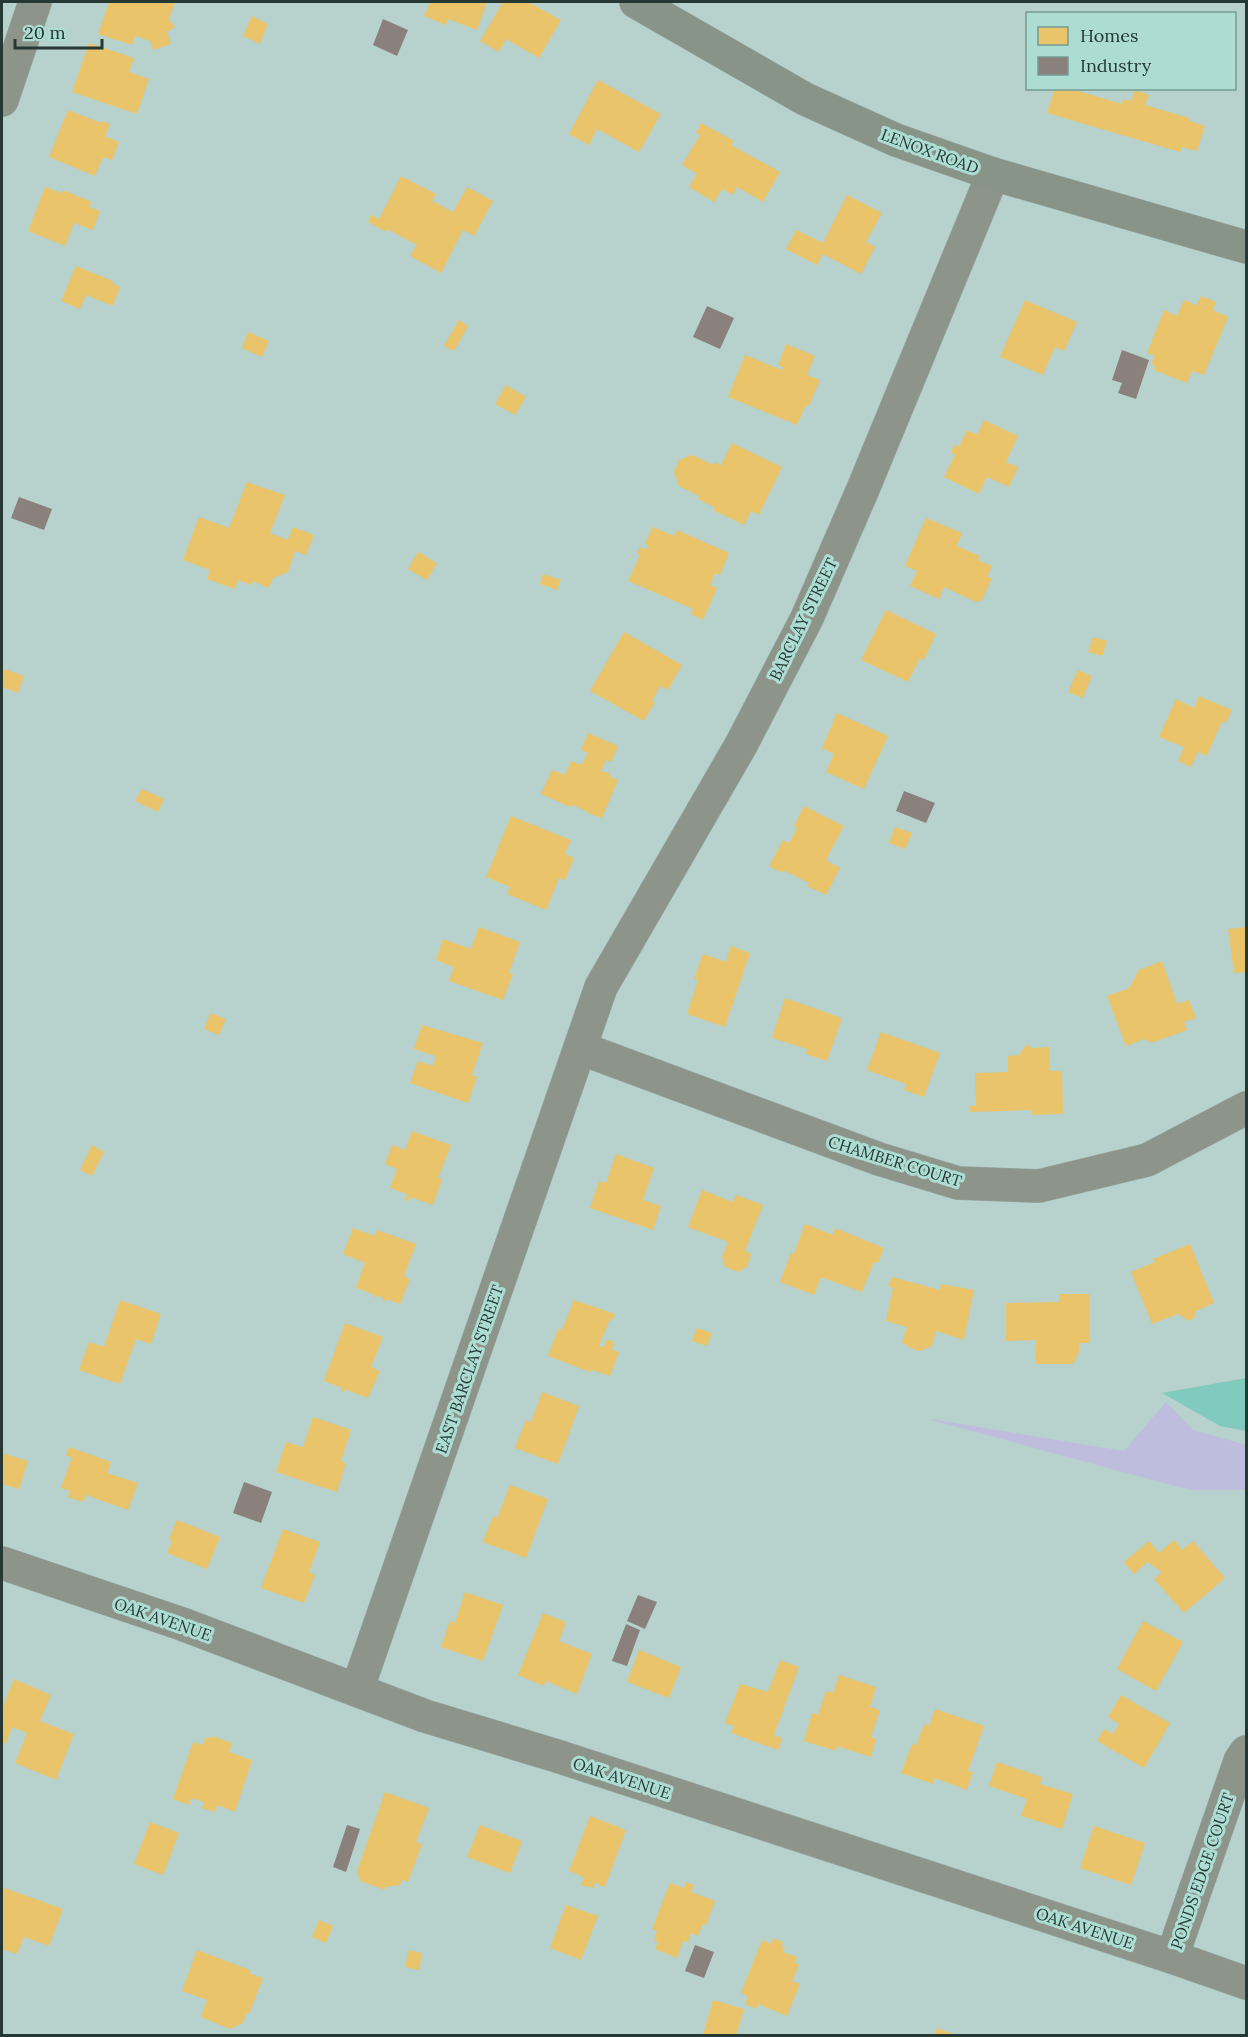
<svg xmlns="http://www.w3.org/2000/svg" width="1248" height="2037" font-family="Lora,serif">
  <rect width="100%" height="100%" fill="#b7d1cc"/>
  <polygon fill="#bebdde" points="1166,1402 1193,1430 1246,1445 1246,1490 1190,1490 924,1418 1124,1451"/>
  <polygon fill="#80cbbe" points="1246,1378 1246,1431 1220,1426 1162,1393"/>
  <g fill="#e9c46a">
    <polygon points="109,2 175,2 169,19 175,27 167,32 171,44 153,50 150,41 135,36 132,45 98,34"/>
    <polygon points="430,2 487,2 477,30 448,19 446,25 424,16"/>
    <polygon points="503,2 528,2 561,20 539,58 506,39 499,52 480,41"/>
    <polygon points="252,16 268,24 260,44 243,36"/>
    <polygon points="89,43 134,58 129,72 149,79 137,114 72,92"/>
    <polygon points="598,80 661,114 639,152 597,129 589,145 569,134"/>
    <polygon points="1055,88 1068,88 1122,104 1123,99 1131,101 1135,90 1149,95 1145,105 1189,118 1189,121 1205,126 1197,151 1182,147 1180,152 1047,113"/>
    <polygon points="68,110 101,123 102,121 110,124 105,136 119,142 112,160 103,157 95,176 49,157"/>
    <polygon points="701,123 734,141 731,145 780,172 763,202 737,187 733,195 722,189 714,202 689,187 697,174 682,165 700,135 696,133"/>
    <polygon points="401,176 436,194 432,201 453,212 467,187 493,201 474,236 463,230 441,273 410,256 417,245 387,229 386,232 368,222 371,215 379,219"/>
    <polygon points="45,187 62,193 63,190 92,202 89,207 100,211 93,230 74,223 65,246 28,231"/>
    <polygon points="847,195 882,213 866,242 875,247 861,274 823,254 817,265 786,249 796,230 823,243"/>
    <polygon points="76,266 113,281 112,283 120,287 113,306 86,295 80,309 61,301"/>
    <polygon points="1201,296 1216,302 1213,310 1228,317 1204,375 1192,371 1187,383 1154,370 1155,366 1151,364 1155,356 1147,353 1164,310 1177,316 1184,300 1197,305"/>
    <polygon points="1025,300 1077,322 1064,351 1055,347 1043,375 1000,357"/>
    <polygon points="459,320 468,326 454,351 444,346"/>
    <polygon points="248,332 269,341 262,357 242,348"/>
    <polygon points="786,344 815,356 807,375 820,380 809,406 806,405 797,425 728,397 745,355 782,370 783,367 778,365"/>
    <polygon points="506,385 526,397 515,415 495,404"/>
    <polygon points="984,420 1018,436 1006,462 1018,467 1009,487 987,477 979,494 944,477 955,455 951,453 954,444 959,447 967,430 977,435"/>
    <polygon points="732,443 782,467 759,515 751,511 744,525 713,510 714,507 698,499 699,496 679,486 674,472 679,460 692,455 714,465 715,462 721,465"/>
    <polygon points="247,482 285,495 270,533 288,540 293,527 314,535 306,555 295,551 288,572 273,578 269,588 252,581 251,585 238,580 235,589 207,579 210,570 183,560 199,517 229,528"/>
    <polygon points="926,518 962,533 957,546 980,556 978,560 992,566 987,577 992,578 982,600 976,602 944,587 939,599 910,586 917,571 905,566"/>
    <polygon points="653,527 674,536 677,530 729,553 720,575 715,573 710,585 717,588 703,620 691,614 693,609 628,581 640,555 637,554 640,547 646,550 648,545 645,543"/>
    <polygon points="418,552 437,563 427,580 408,569"/>
    <polygon points="543,574 561,580 557,590 540,584"/>
    <polygon points="886,610 936,634 924,660 920,658 908,682 861,660"/>
    <polygon points="624,632 682,665 668,690 660,686 652,701 655,702 644,721 590,691"/>
    <polygon points="1093,637 1107,641 1102,656 1088,652"/>
    <polygon points="2,668 24,676 18,693 2,687"/>
    <polygon points="1078,670 1092,676 1083,698 1068,692"/>
    <polygon points="1199,696 1232,710 1226,723 1222,721 1207,756 1198,752 1191,767 1178,761 1184,747 1159,737 1176,699 1194,708"/>
    <polygon points="837,713 888,736 864,789 826,772 834,754 822,748"/>
    <polygon points="588,733 618,746 611,762 606,760 601,771 610,773 609,776 618,780 602,818 588,813 588,812 573,805 570,807 541,794 552,770 565,775 571,761 580,765 581,763 583,763 588,753 581,750"/>
    <polygon points="142,789 164,799 158,812 135,801"/>
    <polygon points="804,806 844,826 826,860 840,868 826,895 807,886 809,883 783,870 782,873 769,866 783,840 789,843 797,828 794,826"/>
    <polygon points="511,816 571,840 565,854 574,858 565,880 559,878 546,910 507,894 510,887 486,877"/>
    <polygon points="895,827 912,833 905,849 889,843"/>
    <polygon points="479,927 520,942 509,973 513,974 503,1000 449,981 454,967 436,960 443,939 471,949"/>
    <polygon points="1246,927 1246,972 1234,973 1228,929"/>
    <polygon points="731,946 750,953 725,1027 687,1014 698,980 694,979 703,954 726,962"/>
    <polygon points="1162,961 1177,1004 1189,1000 1196,1018 1184,1022 1187,1030 1151,1043 1145,1039 1126,1046 1107,996 1129,988 1139,970"/>
    <polygon points="785,998 842,1018 827,1061 806,1054 807,1049 772,1038"/>
    <polygon points="211,1013 226,1019 219,1035 204,1029"/>
    <polygon points="422,1025 483,1043 472,1075 477,1077 468,1103 410,1083 418,1061 433,1066 436,1056 414,1049"/>
    <polygon points="881,1032 940,1053 924,1097 904,1090 906,1084 867,1070"/>
    <polygon points="1027,1044 1031,1048 1050,1047 1050,1071 1062,1071 1063,1114 1032,1115 1032,1110 970,1112 970,1106 976,1106 975,1073 1008,1072 1008,1056 1019,1055"/>
    <polygon points="412,1131 451,1145 438,1178 442,1180 433,1205 410,1197 408,1201 405,1200 407,1194 390,1188 397,1169 385,1164 392,1145 405,1150"/>
    <polygon points="92,1145 104,1152 92,1176 80,1170"/>
    <polygon points="616,1154 654,1168 643,1200 661,1206 653,1230 590,1208 599,1181 606,1183"/>
    <polygon points="702,1190 733,1202 736,1195 763,1205 745,1251 751,1254 747,1267 738,1272 725,1267 722,1257 728,1242 688,1227"/>
    <polygon points="805,1224 833,1235 835,1228 884,1248 878,1263 874,1262 862,1292 821,1277 814,1295 780,1282 791,1253 794,1254"/>
    <polygon points="353,1228 375,1236 377,1230 416,1244 404,1276 410,1279 400,1304 386,1299 385,1302 382,1300 383,1298 377,1295 376,1298 373,1296 373,1294 356,1288 365,1263 343,1254"/>
    <polygon points="1190,1244 1214,1303 1196,1311 1195,1317 1189,1321 1178,1314 1152,1324 1131,1272 1155,1262 1153,1259"/>
    <polygon points="892,1277 940,1290 941,1284 974,1290 964,1340 936,1331 932,1346 920,1351 910,1348 902,1342 907,1327 886,1321 893,1288 888,1286"/>
    <polygon points="1059,1294 1090,1294 1090,1343 1079,1343 1079,1352 1073,1364 1036,1364 1035,1340 1006,1341 1006,1303 1059,1302"/>
    <polygon points="120,1300 161,1314 151,1344 136,1339 120,1384 79,1370 89,1342 104,1347"/>
    <polygon points="574,1300 615,1314 613,1320 610,1319 599,1346 604,1347 607,1339 614,1342 612,1350 619,1352 610,1376 592,1370 590,1372 548,1356 558,1329 562,1330"/>
    <polygon points="345,1323 383,1337 371,1367 380,1371 368,1398 344,1389 343,1392 341,1392 342,1388 324,1381"/>
    <polygon points="697,1328 712,1333 707,1346 692,1341"/>
    <polygon points="542,1392 579,1406 558,1464 515,1448 526,1420 531,1422"/>
    <polygon points="313,1417 351,1430 341,1461 346,1463 337,1492 276,1472 286,1442 303,1447"/>
    <polygon points="69,1447 111,1462 107,1473 138,1483 128,1510 86,1495 83,1502 68,1497 70,1491 61,1488 72,1457 66,1456"/>
    <polygon points="2,1453 28,1461 19,1489 2,1484"/>
    <polygon points="510,1485 548,1499 526,1558 483,1542 493,1516 497,1518"/>
    <polygon points="177,1520 220,1537 207,1569 167,1553 172,1541 169,1539"/>
    <polygon points="283,1529 320,1542 309,1572 315,1575 304,1603 261,1588"/>
    <polygon points="1174,1540 1182,1550 1193,1541 1225,1578 1184,1613 1154,1579 1162,1572 1147,1562 1134,1574 1124,1562 1149,1541 1159,1553"/>
    <polygon points="465,1592 503,1605 483,1661 441,1647 450,1621 455,1623"/>
    <polygon points="543,1613 566,1622 559,1641 592,1654 577,1694 546,1681 544,1686 518,1675"/>
    <polygon points="1143,1621 1183,1642 1156,1691 1117,1669"/>
    <polygon points="639,1650 681,1667 669,1698 627,1682"/>
    <polygon points="780,1660 799,1667 774,1735 782,1738 778,1750 731,1733 734,1726 725,1723 740,1684 768,1692"/>
    <polygon points="839,1675 876,1687 870,1707 880,1710 871,1737 876,1739 871,1757 837,1746 836,1751 804,1741 812,1713 818,1715 826,1691 833,1693"/>
    <polygon points="14,1679 51,1695 40,1721 74,1734 56,1780 15,1763 27,1733 12,1727 6,1744 2,1742 2,1709"/>
    <polygon points="1121,1695 1170,1723 1144,1768 1097,1741 1104,1729 1113,1734 1119,1724 1108,1717"/>
    <polygon points="935,1709 984,1726 968,1771 973,1772 967,1790 935,1778 933,1784 901,1773 912,1744 916,1746 924,1724 929,1726"/>
    <polygon points="212,1736 232,1743 229,1752 252,1760 235,1812 217,1805 215,1812 202,1808 204,1802 191,1798 189,1805 173,1799 193,1742 203,1745 206,1737 212,1739"/>
    <polygon points="997,1762 1042,1777 1040,1784 1073,1794 1062,1829 1021,1816 1027,1799 989,1786"/>
    <polygon points="385,1792 429,1808 416,1842 422,1844 408,1882 402,1880 400,1885 386,1887 385,1890 360,1881 357,1871"/>
    <polygon points="590,1816 626,1830 605,1887 595,1883 593,1888 581,1885 584,1877 569,1871"/>
    <polygon points="150,1822 179,1833 163,1875 134,1864"/>
    <polygon points="480,1825 522,1841 510,1873 467,1857"/>
    <polygon points="1094,1826 1145,1843 1131,1885 1080,1868"/>
    <polygon points="686,1882 694,1885 691,1892 715,1901 706,1925 703,1924 698,1936 691,1933 688,1942 683,1941 677,1958 655,1949 658,1942 654,1940 657,1931 652,1929 670,1883 684,1888"/>
    <polygon points="2,1887 63,1909 49,1946 24,1937 17,1954 2,1949"/>
    <polygon points="566,1905 598,1916 581,1960 550,1948"/>
    <polygon points="319,1920 333,1926 326,1943 312,1937"/>
    <polygon points="773,1938 783,1942 782,1947 785,1948 783,1952 797,1957 795,1963 799,1965 792,1981 800,1984 787,2016 758,2004 756,2009 745,2004 748,1996 741,1993 762,1940 771,1944"/>
    <polygon points="197,1950 250,1970 249,1973 263,1978 249,2014 246,2013 243,2023 230,2029 201,2017 207,2000 182,1991"/>
    <polygon points="409,1950 422,1953 419,1970 405,1967"/>
    <polygon points="713,2000 744,2009 736,2036 703,2035"/>
    <polygon points="937,2028 956,2035 956,2036 934,2036"/>
  </g>
  <g fill="#8a817c">
    <polygon points="383,19 408,30 397,56 373,45"/>
    <polygon points="707,306 734,318 720,349 693,337"/>
    <polygon points="1122,350 1149,360 1136,399 1118,393 1122,383 1112,380"/>
    <polygon points="19,497 52,509 44,530 11,518"/>
    <polygon points="904,791 935,803 926,823 896,811"/>
    <polygon points="244,1482 272,1492 261,1523 233,1513"/>
    <polygon points="638,1595 657,1602 645,1629 627,1621"/>
    <polygon points="626,1624 640,1630 627,1666 612,1661"/>
    <polygon points="347,1825 360,1829 346,1872 333,1867"/>
    <polygon points="695,1945 714,1952 704,1978 685,1971"/>
  </g>
  <g fill="none" stroke-linecap="round" stroke-linejoin="round">
    <defs>
      <g id="street">
        <polyline points="2,100 35,2"/>
        <polyline points="580,1048 879,1159 958,1183 1039,1186 1147,1160 1246,1108"/>
        <polyline points="2,1563 182,1624 425,1716 557,1756 1172,1957 1246,1983"/>
        <polyline points="357,1690 601,987 741,745 807,618 863,489 993,174"/>
        <polyline points="1172,1957 1240,1761 1246,1752"/>
      </g>
      <polyline id="secondary" points="636,2 805,99 896,140 993,174 1246,247"/>
    </defs>
    <use href="#street" stroke="#99ada9" stroke-width="34"/>
    <use href="#secondary" stroke="#99ada9" stroke-width="34"/>
    <use href="#street" stroke="#8d958b" stroke-width="33"/>
    <use href="#secondary" stroke="#899489" stroke-width="33"/>
  </g>
  <g text-anchor="middle" stroke-width="6" stroke-linejoin="round" paint-order="stroke">
    <g font-size="16" fill="#253834" stroke="#acdcd2">
      <text transform="translate(930 151) rotate(20)" y="6">LENOX ROAD</text>
      <text transform="translate(803 619) rotate(-64)" y="6">BARCLAY STREET</text>
      <text transform="translate(895 1161) rotate(17)" y="6">CHAMBER COURT</text>
      <text transform="translate(469 1369) rotate(-71)" y="6">EAST BARCLAY STREET</text>
      <text transform="translate(163 1619) rotate(19)" y="6">OAK AVENUE</text>
      <text transform="translate(622 1778) rotate(18)" y="6">OAK AVENUE</text>
      <text transform="translate(1202 1871) rotate(-71)" y="6">PONDS EDGE COURT</text>
      <text transform="translate(1085 1928) rotate(18)" y="6">OAK AVENUE</text>
    </g>
  </g>
  <rect width="1248" height="2037" fill="none" stroke="#253834" stroke-width="6"/>
  <rect x="1026" y="12" width="210" height="78" fill="#acdcd2" stroke="#769a93" stroke-width="1.5"/>
  <rect x="1038" y="27" width="30" height="18" fill="#e9c46a" stroke="#769a93" stroke-width="1.5"/>
  <text x="1080" y="42" font-size="18" fill="#253834">Homes</text>
  <rect x="1038" y="57" width="30" height="18" fill="#8a817c" stroke="#769a93" stroke-width="1.5"/>
  <text x="1080" y="72" font-size="18" fill="#253834">Industry</text>
  <path d="M15 39v9h87v-9" fill="none" stroke="#253834" stroke-width="3"/>
  <text x="24" y="39" font-size="18" fill="#253834" stroke="#acdcd2" stroke-width="4.5" paint-order="stroke">20 m</text>
</svg>
